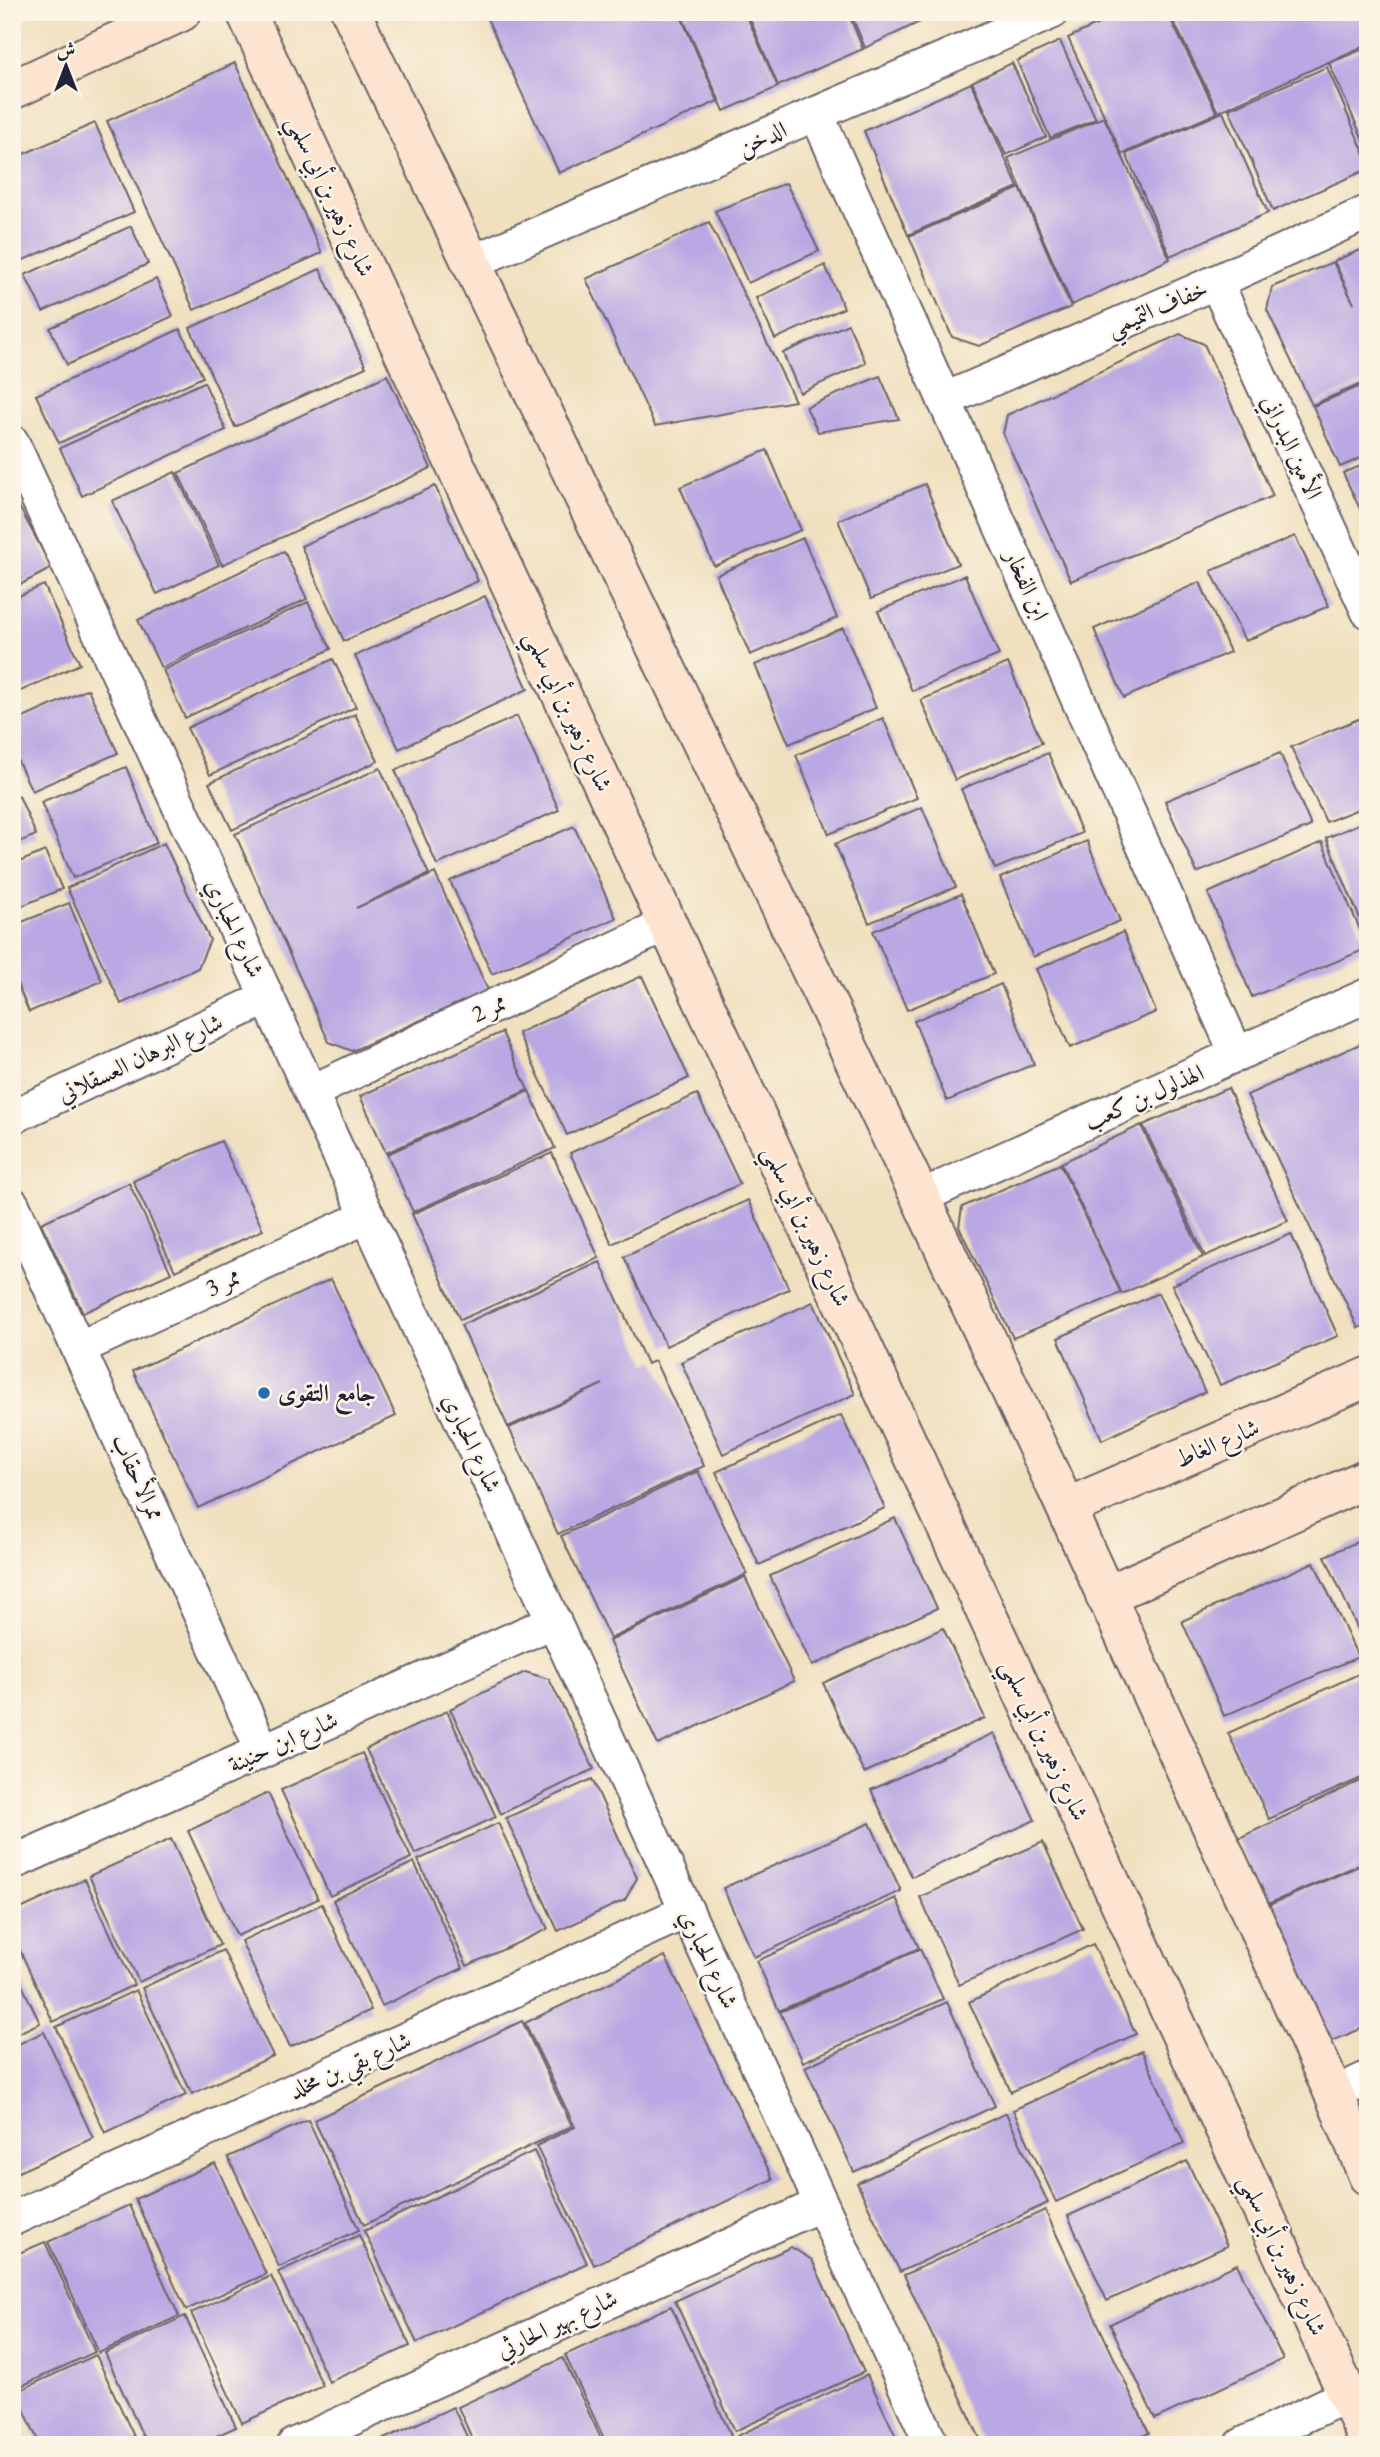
<svg xmlns="http://www.w3.org/2000/svg" width="1380" height="2457" font-family="'EB Garamond',Amiri,serif">
  <rect width="100%" height="100%" fill="#fcf5e5"/>
  <filter id="ink" filterUnits="userSpaceOnUse"><feTurbulence type="fractalNoise" baseFrequency=".0143" numOctaves="2"/><feDisplacementMap in="SourceGraphic" scale="14" xChannelSelector="R" yChannelSelector="G"/><feConvolveMatrix kernelMatrix="1 2 1 2 8 2 1 2 1" color-interpolation-filters="sRGB"/></filter>
  <filter id="wash" filterUnits="userSpaceOnUse"><feTurbulence type="fractalNoise" baseFrequency=".00686" numOctaves="4" result="noise"/><feDisplacementMap in="SourceGraphic" scale="28" xChannelSelector="R" yChannelSelector="G"/><feGaussianBlur stdDeviation="1.57" result="paint"/><feColorMatrix in="noise" values="0 0 0 0 0 0 0 0 0 0 0 0 0 0 0 0 0 1.4 0 .05"/><feComposite in="paint" operator="in"/></filter>
  <g filter="url(#wash)">
    <rect width="100%" height="100%" fill="#f0e0bf"/>
    <g id="blocks">
      <g fill="#b9a8e3">
        <polygon points="484,12 679,12 718,101 559,173"/>
        <polygon points="680,12 745,12 778,87 724,111"/>
        <polygon points="747,12 848,12 863,49 778,86"/>
        <polygon points="850,12 941,12 865,48"/>
        <polygon points="1124,12 1167,12 1217,113 1122,154 1068,38"/>
        <polygon points="1169,12 1368,12 1368,44 1218,112"/>
        <polygon points="1060,41 1096,119 1050,138 1017,61"/>
        <polygon points="1368,47 1368,151 1329,63"/>
        <polygon points="235,63 322,253 194,310 107,121"/>
        <polygon points="1012,63 1046,137 1006,155 972,82"/>
        <polygon points="1327,67 1368,162 1368,169 1273,211 1229,109"/>
        <polygon points="971,83 1018,187 908,235 864,131"/>
        <polygon points="1223,112 1268,213 1170,256 1126,154"/>
        <polygon points="1104,117 1170,259 1072,305 1008,158"/>
        <polygon points="95,123 134,212 12,265 12,159"/>
        <polygon points="786,183 819,251 748,283 715,211"/>
        <polygon points="1020,188 1071,307 979,346 952,337 909,236"/>
        <polygon points="709,222 795,401 655,426 586,279"/>
        <polygon points="131,226 148,264 43,312 25,275"/>
        <polygon points="1368,247 1368,381 1312,405 1267,310 1272,287 1333,262 1354,304 1334,261"/>
        <polygon points="825,265 844,308 775,339 756,298"/>
        <polygon points="320,269 366,367 235,427 190,328"/>
        <polygon points="156,279 173,316 67,365 50,328"/>
        <polygon points="848,324 866,363 800,393 783,353"/>
        <polygon points="180,329 203,377 59,443 36,395"/>
        <polygon points="1180,334 1204,344 1273,496 1071,581 1003,434 1007,415"/>
        <polygon points="387,375 431,468 222,565 178,473"/>
        <polygon points="880,376 899,419 818,432 806,407"/>
        <polygon points="204,382 226,430 82,496 60,448"/>
        <polygon points="1368,383 1368,455 1340,467 1313,406"/>
        <polygon points="767,450 801,530 714,566 680,487"/>
        <polygon points="1368,463 1368,526 1343,473"/>
        <polygon points="175,472 219,565 157,594 112,501"/>
        <polygon points="925,484 958,564 871,599 838,520"/>
        <polygon points="435,486 478,581 344,641 301,546"/>
        <polygon points="16,501 52,568 12,589 12,503"/>
        <polygon points="1295,536 1329,606 1245,641 1211,571"/>
        <polygon points="803,538 837,618 750,655 716,575"/>
        <polygon points="284,551 307,599 161,668 138,620"/>
        <polygon points="965,575 999,655 912,691 878,611"/>
        <polygon points="1200,582 1230,652 1124,698 1094,629"/>
        <polygon points="44,585 80,664 12,695 12,599"/>
        <polygon points="485,596 528,689 399,749 355,656"/>
        <polygon points="308,602 331,649 185,718 163,670"/>
        <polygon points="843,628 876,708 789,744 755,665"/>
        <polygon points="333,659 356,707 210,775 187,728"/>
        <polygon points="1008,663 1042,743 955,780 921,700"/>
        <polygon points="88,689 118,753 32,791 12,749 12,723"/>
        <polygon points="355,714 378,761 232,830 209,783"/>
        <polygon points="1368,715 1368,805 1326,822 1291,747"/>
        <polygon points="517,716 559,810 437,865 395,770"/>
        <polygon points="883,718 917,798 829,834 796,755"/>
        <polygon points="1048,753 1082,833 995,869 961,789"/>
        <polygon points="1280,753 1311,826 1197,873 1165,801"/>
        <polygon points="126,767 157,843 73,878 41,802"/>
        <polygon points="380,768 429,874 356,908 435,873 488,990 352,1051 329,1042 235,834"/>
        <polygon points="19,796 36,835 12,845 12,799"/>
        <polygon points="922,807 956,887 869,923 835,844"/>
        <polygon points="1368,820 1368,938 1326,838"/>
        <polygon points="574,826 616,918 492,974 450,881"/>
        <polygon points="1087,841 1120,921 1033,957 1000,878"/>
        <polygon points="1322,842 1368,948 1252,997 1208,893"/>
        <polygon points="164,843 210,940 198,968 121,1004 67,888"/>
        <polygon points="45,851 62,889 12,910 12,865"/>
        <polygon points="961,894 994,974 907,1010 873,931"/>
        <polygon points="69,903 102,981 29,1012 12,972 12,926"/>
        <polygon points="1123,932 1156,1012 1070,1048 1036,969"/>
        <polygon points="642,976 689,1078 567,1135 518,1033"/>
        <polygon points="1001,984 1034,1064 947,1101 914,1021"/>
        <polygon points="502,1032 528,1090 386,1153 360,1096"/>
        <polygon points="1362,1043 1368,1054 1368,1324 1358,1328 1247,1095"/>
        <polygon points="1228,1088 1288,1221 1205,1256 1143,1125"/>
        <polygon points="529,1091 555,1148 413,1212 387,1154"/>
        <polygon points="697,1094 740,1184 612,1244 570,1153"/>
        <polygon points="1141,1125 1203,1257 1122,1294 1061,1163"/>
        <polygon points="221,1141 263,1230 175,1271 133,1181"/>
        <polygon points="552,1153 599,1258 460,1320 412,1214"/>
        <polygon points="1060,1164 1121,1293 1013,1338 959,1227 962,1207"/>
        <polygon points="129,1183 171,1273 83,1313 41,1223"/>
        <polygon points="748,1200 789,1289 666,1346 624,1257"/>
        <polygon points="1291,1234 1338,1336 1220,1385 1172,1285"/>
        <polygon points="600,1262 647,1364 655,1361 704,1466 558,1534 509,1428 603,1384 508,1427 461,1325"/>
        <polygon points="331,1279 396,1416 198,1508 133,1371"/>
        <polygon points="1158,1293 1205,1392 1102,1440 1058,1338"/>
        <polygon points="813,1302 855,1394 723,1454 681,1362"/>
        <polygon points="841,1415 885,1508 759,1565 716,1472"/>
        <polygon points="698,1471 747,1574 610,1639 561,1536"/>
        <polygon points="895,1518 937,1608 812,1666 770,1576"/>
        <polygon points="1368,1537 1368,1652 1325,1556"/>
        <polygon points="1314,1562 1358,1657 1224,1716 1182,1621"/>
        <polygon points="745,1577 794,1681 658,1745 609,1641"/>
        <polygon points="943,1628 985,1718 864,1773 823,1683"/>
        <polygon points="525,1672 549,1679 594,1769 501,1814 450,1709"/>
        <polygon points="1363,1672 1368,1682 1368,1775 1269,1819 1228,1733"/>
        <polygon points="447,1711 496,1817 415,1854 366,1749"/>
        <polygon points="994,1733 1035,1820 912,1877 871,1790"/>
        <polygon points="362,1753 411,1858 330,1896 281,1790"/>
        <polygon points="1368,1777 1368,1861 1268,1904 1237,1839"/>
        <polygon points="592,1779 637,1878 625,1900 558,1931 506,1818"/>
        <polygon points="268,1793 318,1899 237,1936 188,1831"/>
        <polygon points="498,1823 548,1929 467,1966 418,1860"/>
        <polygon points="870,1823 901,1891 754,1957 723,1888"/>
        <polygon points="171,1839 220,1945 139,1982 89,1876"/>
        <polygon points="1043,1842 1083,1929 959,1985 920,1897"/>
        <polygon points="414,1862 463,1968 382,2006 333,1900"/>
        <polygon points="1368,1862 1368,2026 1332,2041 1269,1905"/>
        <polygon points="85,1879 134,1985 53,2022 12,1933 12,1913"/>
        <polygon points="896,1898 919,1948 779,2011 757,1961"/>
        <polygon points="322,1904 371,2010 290,2047 241,1941"/>
        <polygon points="1093,1944 1136,2034 1011,2092 969,2002"/>
        <polygon points="920,1949 943,1999 803,2062 780,2012"/>
        <polygon points="223,1950 273,2056 192,2094 142,1988"/>
        <polygon points="665,1956 773,2179 594,2265 536,2146 575,2127 525,2023"/>
        <polygon points="12,1964 40,2023 12,2036"/>
        <polygon points="136,1990 186,2095 105,2133 56,2027"/>
        <polygon points="947,2002 995,2106 854,2172 805,2067"/>
        <polygon points="522,2021 572,2126 364,2225 314,2120"/>
        <polygon points="44,2032 93,2138 12,2175 12,2047"/>
        <polygon points="1142,2051 1184,2143 1056,2202 1013,2110"/>
        <polygon points="1006,2113 1048,2203 900,2272 857,2183"/>
        <polygon points="308,2120 359,2230 279,2267 228,2157"/>
        <polygon points="534,2151 587,2263 417,2343 364,2231"/>
        <polygon points="1187,2161 1227,2246 1107,2301 1068,2216"/>
        <polygon points="215,2163 266,2274 186,2310 135,2199"/>
        <polygon points="129,2205 179,2316 99,2353 48,2242"/>
        <polygon points="1045,2210 1149,2433 1124,2445 983,2445 904,2275"/>
        <polygon points="359,2235 410,2346 329,2382 278,2272"/>
        <polygon points="45,2242 95,2352 15,2389 12,2383 12,2256"/>
        <polygon points="791,2247 812,2260 864,2372 735,2431 675,2301"/>
        <polygon points="1237,2264 1283,2359 1155,2419 1110,2324"/>
        <polygon points="271,2276 323,2386 242,2423 191,2313"/>
        <polygon points="671,2306 731,2435 709,2445 607,2445 565,2355"/>
        <polygon points="185,2316 236,2427 197,2445 147,2445 105,2353"/>
        <polygon points="96,2355 138,2445 40,2445 16,2392"/>
        <polygon points="563,2358 604,2445 475,2445 458,2407"/>
        <polygon points="867,2375 900,2445 741,2445 737,2436"/>
        <polygon points="453,2407 471,2445 371,2445"/>
        <polygon points="12,2420 24,2445 12,2445"/>
      </g>
    </g>
  </g>
  <g filter="url(#ink)">
    <use href="#blocks" fill-opacity="0" stroke="#6a6469" stroke-width="2"/>
    <g fill="none" stroke-linecap="round" stroke-linejoin="round">
      <defs>
        <g id="street">
          <polyline points="817,115 1237,1055"/>
          <polyline points="472,262 1052,12"/>
          <polyline points="1216,282 1368,611"/>
          <polyline points="944,400 1216,282 1368,212"/>
          <polyline points="12,442 932,2445"/>
          <polyline points="311,1092 668,924"/>
          <polyline points="12,1117 267,998"/>
          <polyline points="920,1197 1368,995"/>
          <polyline points="12,1204 263,1751"/>
          <polyline points="79,1348 368,1216"/>
          <polyline points="12,1863 554,1621"/>
          <polyline points="1334,2094 1368,2078"/>
          <polyline points="12,2219 687,1911"/>
          <polyline points="294,2445 821,2204"/>
          <polyline points="1242,2445 1347,2395"/>
        </g>
        <g id="secondary">
          <polyline points="246,12 1368,2439"/>
          <polyline points="351,12 920,1197 1066,1508 1334,2094 1368,2176"/>
          <polyline points="12,90 181,12"/>
          <polyline points="1066,1508 1368,1377"/>
          <polyline points="1105,1596 1368,1478"/>
        </g>
      </defs>
      <use href="#street" stroke="#6a6469" stroke-width="37"/>
      <use href="#secondary" stroke="#6a6469" stroke-width="42"/>
      <use href="#street" stroke="#fff" stroke-width="33"/>
      <use href="#secondary" stroke="#fde4d0" stroke-width="38"/>
    </g>
  </g>
  <circle fill="#1f6fb2" stroke="#fcf5e5" stroke-width="2.5" cx="264" cy="1393" r="7"/>
  <g text-anchor="middle" stroke-width="5" stroke-linejoin="round" paint-order="stroke">
    <g font-size="24" fill="#22223b" stroke="#fcf5e5">
      <text transform="translate(762 138) rotate(-23)" y="8">الدخن</text>
      <text transform="translate(331 196) rotate(65)" y="8">شارع زهير بن أبي سلمي</text>
      <text transform="translate(1157 308) rotate(-23)" y="8">خفاف التميمي</text>
      <text transform="translate(1292 447) rotate(65)" y="8">الأمين البدراني</text>
      <text transform="translate(1027 585) rotate(66)" y="8">ابن الفخار</text>
      <text transform="translate(569 711) rotate(65)" y="8">شارع زهير بن أبي سلمي</text>
      <text transform="translate(235 928) rotate(65)" y="8">شارع الحباري</text>
      <text transform="translate(489 1008) rotate(-25)" y="8">ممر 2</text>
      <text transform="translate(140 1058) rotate(-25)" y="8">شارع البرهان العسقلاني</text>
      <text transform="translate(1144 1097) rotate(-24)" y="8">الهذلول بن كعب</text>
      <text transform="translate(807 1226) rotate(65)" y="8">شارع زهير بن أبي سلمي</text>
      <text transform="translate(223 1282) rotate(-24)" y="8">ممر 3</text>
      <text transform="translate(472 1443) rotate(65)" y="8">شارع الحباري</text>
      <text transform="translate(1217 1443) rotate(-23)" y="8">شارع الغاط</text>
      <text transform="translate(138 1477) rotate(65)" y="8">ممرالأحقاب</text>
      <text transform="translate(1045 1740) rotate(65)" y="8">شارع زهير بن أبي سلمي</text>
      <text transform="translate(283 1742) rotate(-24)" y="8">شارع ابن حنينة</text>
      <text transform="translate(709 1959) rotate(65)" y="8">شارع الحباري</text>
      <text transform="translate(350 2065) rotate(-24)" y="8">شارع بقي بن مخلد</text>
      <text transform="translate(1283 2255) rotate(65)" y="8">شارع زهير بن أبي سلمي</text>
      <text transform="translate(557 2324) rotate(-25)" y="8">شارع بهير الحارثي</text>
    </g>
    <g font-size="24" font-weight="bold" fill="#22223b" stroke="#fcf5e5" text-anchor="start">
      <text x="278" y="1401">جامع التقوى</text>
    </g>
  </g>
  <rect width="1380" height="2457" fill="none" stroke="#fcf5e5" stroke-width="42"/>
  <g transform="translate(66 66)" stroke="#fcf5e5" stroke-width="5" paint-order="stroke">
  <path d="M0-5L12 26L0 18L-12 26Z" fill="#22223b"/>
  <text y="-10" font-size="19" font-weight="bold" text-anchor="middle" fill="#22223b">ش</text>
  </g>
</svg>
